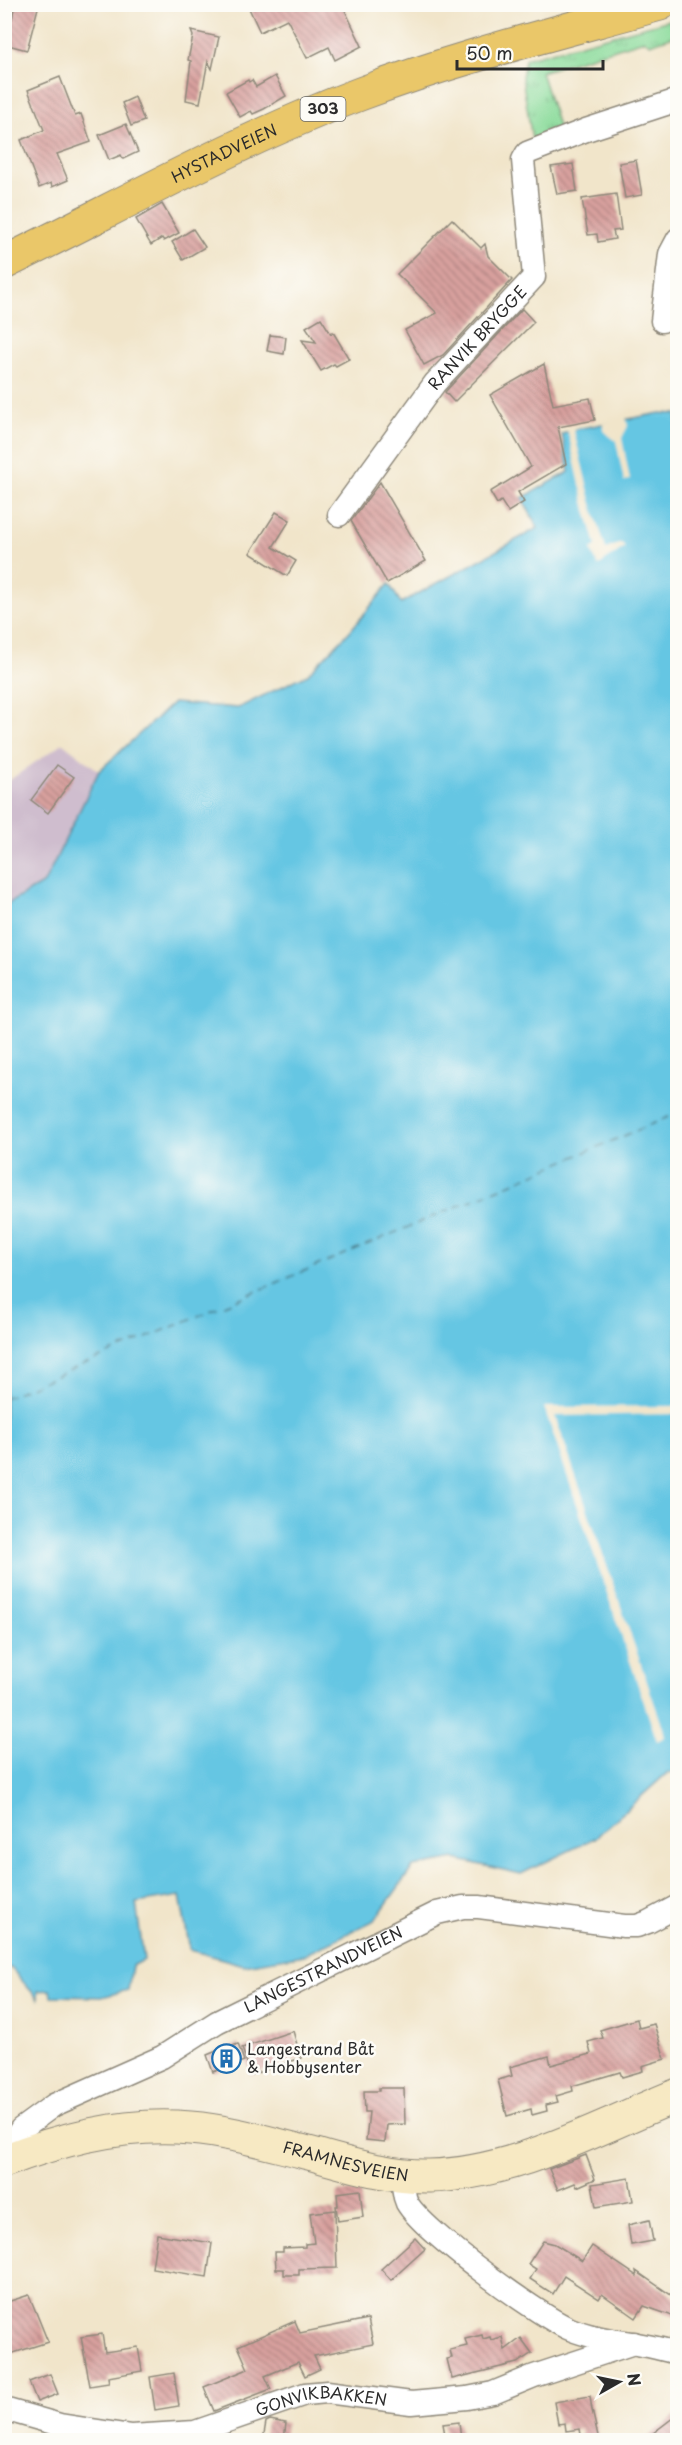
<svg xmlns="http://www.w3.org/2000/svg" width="682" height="2445" font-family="'Playpen Sans',sans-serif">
  <defs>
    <pattern id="grass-tufts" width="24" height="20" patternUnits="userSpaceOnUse" patternTransform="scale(1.5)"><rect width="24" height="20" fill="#8bdb9b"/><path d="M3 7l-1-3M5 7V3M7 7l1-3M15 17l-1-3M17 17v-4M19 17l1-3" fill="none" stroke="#78bc86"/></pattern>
    <pattern id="building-back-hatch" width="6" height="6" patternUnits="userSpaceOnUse" patternTransform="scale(1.5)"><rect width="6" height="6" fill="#d8a09e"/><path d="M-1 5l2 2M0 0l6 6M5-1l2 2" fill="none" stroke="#af8381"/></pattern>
  </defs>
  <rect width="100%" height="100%" fill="#fdfcf7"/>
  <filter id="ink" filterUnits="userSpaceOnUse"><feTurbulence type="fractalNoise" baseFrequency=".0167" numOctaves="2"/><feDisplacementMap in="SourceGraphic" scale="12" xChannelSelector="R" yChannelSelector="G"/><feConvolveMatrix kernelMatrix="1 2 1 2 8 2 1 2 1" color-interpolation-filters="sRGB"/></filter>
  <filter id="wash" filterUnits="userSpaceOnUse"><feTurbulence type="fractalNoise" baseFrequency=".008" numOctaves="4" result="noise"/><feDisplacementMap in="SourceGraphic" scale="24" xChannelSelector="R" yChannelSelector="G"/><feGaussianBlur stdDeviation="1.35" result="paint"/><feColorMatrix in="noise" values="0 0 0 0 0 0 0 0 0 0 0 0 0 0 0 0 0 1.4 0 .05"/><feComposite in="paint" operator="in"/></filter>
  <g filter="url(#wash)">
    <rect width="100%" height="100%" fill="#f1e5ca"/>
    <polygon fill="#cfbdce" points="63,743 99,771 44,883 5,906 4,784"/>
    <polygon fill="url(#grass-tufts)" stroke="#5b8363" stroke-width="1.5" points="677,18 677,35 650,44 644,40 541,72 559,129 532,139 522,77 525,59"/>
    <polygon fill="#65c6e3" stroke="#487887" stroke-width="1.5" points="660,413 677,414 677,1770 666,1774 595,1838 521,1874 455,1859 413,1867 375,1920 304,1955 244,1965 190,1950 180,1896 136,1903 144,1960 132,1966 128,1990 102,1997 51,1996 50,1990 38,1991 38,1999 11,1968 5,1967 4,906 44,883 99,771 173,703 238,708 308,674 350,631 389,584 401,603 538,528 522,498 569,472 562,434 576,429"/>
    <g fill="#f1e5ca">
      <polygon points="626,417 628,426 622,438 630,480 624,481 616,441 603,431 603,423"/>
      <polygon points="573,427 591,501 606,549 621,543 625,547 598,566 591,550 596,545 586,510 567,429"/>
      <polygon points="677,1406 677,1414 555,1416 663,1728 665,1737 657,1741 544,1407"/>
    </g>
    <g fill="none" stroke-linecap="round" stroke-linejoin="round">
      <polyline stroke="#3f616b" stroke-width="1.5" stroke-dasharray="8 6" stroke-linecap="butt" points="4,1398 678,1113"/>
    </g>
    <g id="blocks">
      <g fill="url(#building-back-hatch)">
        <polygon points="15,4 39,4 27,50 4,44 4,17 12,19"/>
        <polygon points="247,4 342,4 362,46 335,60 329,47 307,58 287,19 260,32"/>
        <polygon points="191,31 219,37 212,69 208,61 200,103 186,100 191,61 188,60 193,36"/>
        <polygon points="275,76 286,96 264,109 253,114 251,111 240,117 226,92 248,80 249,82 252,80 256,87"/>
        <polygon points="60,77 75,116 81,114 91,142 57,154 68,180 52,187 51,183 39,188 21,140 44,130 28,90"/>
        <polygon points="135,97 144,121 131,126 122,103"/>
        <polygon points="126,124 138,152 123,159 121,155 109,160 99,135"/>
        <polygon points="636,160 642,195 625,198 619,163"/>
        <polygon points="573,164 577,191 557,194 551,167"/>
        <polygon points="616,194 621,230 613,231 615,239 598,242 597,234 588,235 582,199"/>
        <polygon points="162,204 179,233 164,241 162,238 151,245 136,219"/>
        <polygon points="452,219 481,248 485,244 488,256 512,280 443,355 424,365 405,330 437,313 397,274"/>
        <polygon points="193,229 205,247 183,260 172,242"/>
        <polygon points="522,309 534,322 454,402 445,392"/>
        <polygon points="321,318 331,334 333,332 349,359 336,366 334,364 321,371 302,340 316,342 306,327"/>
        <polygon points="270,335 286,337 284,354 267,351"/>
        <polygon points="544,364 553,405 590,398 595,420 558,427 566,464 518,492 524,502 508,512 501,501 497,504 490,492 531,467 490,395"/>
        <polygon points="380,482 426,561 387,583 351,521"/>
        <polygon points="276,512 290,520 273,547 296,561 287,576 250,553"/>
        <polygon points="57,765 74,777 48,813 31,800"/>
        <polygon points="637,2019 639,2028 654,2024 665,2059 642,2066 643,2071 622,2077 620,2072 572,2086 573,2091 556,2096 558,2102 546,2105 547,2111 532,2115 531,2109 507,2116 498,2080 512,2076 510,2067 549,2056 551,2065 591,2054 588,2042 603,2038 600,2030"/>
        <polygon points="293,2031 301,2058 251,2075 242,2048"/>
        <polygon points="238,2044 244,2061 213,2072 207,2055 229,2046 230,2047"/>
        <polygon points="379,2088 404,2088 405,2124 387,2125 385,2142 366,2140 369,2112 365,2112 364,2091 379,2091"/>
        <polygon points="586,2155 595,2179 577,2187 575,2183 558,2190 549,2169"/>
        <polygon points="629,2178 633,2201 596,2207 592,2184"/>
        <polygon points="360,2190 363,2217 338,2221 336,2206 338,2206 337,2193"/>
        <polygon points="335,2210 337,2268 299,2269 299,2275 284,2275 284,2269 276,2269 275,2252 283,2252 283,2248 305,2247 305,2244 314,2243 310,2213"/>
        <polygon points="649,2220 653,2241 631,2245 628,2225"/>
        <polygon points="157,2234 212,2243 207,2277 152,2268"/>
        <polygon points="415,2238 425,2249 391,2280 381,2269"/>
        <polygon points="543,2241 555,2244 582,2261 592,2246 637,2276 636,2271 678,2300 678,2318 644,2306 636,2318 602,2294 599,2299 564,2276 553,2294 530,2279 536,2269 528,2264"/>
        <polygon points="29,2295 48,2342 4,2356 4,2325 9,2323 4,2303"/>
        <polygon points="368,2319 373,2344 314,2356 320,2369 305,2376 298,2362 265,2376 271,2389 214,2411 204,2387 248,2369 238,2346 295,2321 300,2333"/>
        <polygon points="102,2334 105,2352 138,2347 142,2371 108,2377 109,2383 90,2386 81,2337"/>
        <polygon points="482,2335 483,2339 490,2337 491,2340 502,2337 505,2350 521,2338 532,2353 517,2363 452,2379 447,2359 452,2358 450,2350 467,2346 465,2339"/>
        <polygon points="174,2373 179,2406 155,2410 150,2377"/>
        <polygon points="50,2374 58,2394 37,2402 29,2382"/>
        <polygon points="590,2396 592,2410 599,2440 582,2440 580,2429 566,2431 565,2423 558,2424 554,2402"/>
        <polygon points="678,2414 678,2440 644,2440"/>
        <polygon points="270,2420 286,2423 284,2440 263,2440 266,2422"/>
        <polygon points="459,2422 461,2440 446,2440 443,2424"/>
      </g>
    </g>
  </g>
  <g filter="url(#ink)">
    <use href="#blocks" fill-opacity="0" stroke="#8e887a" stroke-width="1.5"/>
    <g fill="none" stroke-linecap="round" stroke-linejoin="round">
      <defs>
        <g id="street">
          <polyline points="662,321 670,254 678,239"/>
          <path id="s1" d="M 339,515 L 435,383 L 534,277 L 523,160 L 527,153 L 586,130 L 678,100"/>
          <path id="s2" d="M 11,2158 L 10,2146 L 21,2129 L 54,2105 L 162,2057 L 217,2022 L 437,1913 L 463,1907 L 479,1907 L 624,1926 L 637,1926 L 648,1922 L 678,1906"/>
          <path d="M 403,2176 C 403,2185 403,2194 407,2203 C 424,2232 537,2315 570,2329 C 604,2343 643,2341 678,2354"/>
          <path id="s3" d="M 4,2409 L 60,2425 L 131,2436 L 195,2432 L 305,2394 L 327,2392 L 411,2403 L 467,2398 L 493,2393 L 534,2376 L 634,2343"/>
        </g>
        <g id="secondary">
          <path id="s4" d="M 4,2161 C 63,2138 127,2122 190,2128 C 228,2131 265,2142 301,2151 C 343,2162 386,2177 429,2176 C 516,2174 598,2127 678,2095"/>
        </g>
        <g id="primary">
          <path id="s5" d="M 4,263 C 122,205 238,140 360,94 C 458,57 560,32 660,4"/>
        </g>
      </defs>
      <use href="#street" stroke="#8e887a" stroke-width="25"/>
      <use href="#secondary" stroke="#8e887a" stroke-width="35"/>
      <use href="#primary" stroke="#8e887a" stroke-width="35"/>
      <use href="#street" stroke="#fff" stroke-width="22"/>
      <use href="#secondary" stroke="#f7e9c3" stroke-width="33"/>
      <use href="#primary" stroke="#eac769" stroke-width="33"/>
    </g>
  </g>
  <defs>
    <symbol id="building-ring" viewBox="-11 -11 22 22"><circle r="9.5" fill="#fdfcf7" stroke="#1f6fb2" stroke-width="1.5"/><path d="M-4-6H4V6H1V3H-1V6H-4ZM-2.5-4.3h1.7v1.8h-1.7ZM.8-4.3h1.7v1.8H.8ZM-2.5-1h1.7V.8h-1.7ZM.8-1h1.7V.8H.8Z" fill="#1f6fb2"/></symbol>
  </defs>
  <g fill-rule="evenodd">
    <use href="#building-ring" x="210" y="2042" width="33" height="33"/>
  </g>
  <g text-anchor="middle" stroke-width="5" stroke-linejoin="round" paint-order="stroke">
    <rect fill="#fdfcf7" stroke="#6a6a68" stroke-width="1.5" x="300.5" y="97" width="45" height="24" rx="4.5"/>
    <g font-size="15" font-weight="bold" fill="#2b2b2b">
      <text x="323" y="114">303</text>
    </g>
    <g font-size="16" fill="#2b2b2b" stroke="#fdfcf7">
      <text dy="6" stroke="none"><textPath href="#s5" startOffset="246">HYSTADVEIEN</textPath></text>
      <text dy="6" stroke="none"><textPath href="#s1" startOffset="225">RANVIK BRYGGE</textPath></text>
      <text dy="6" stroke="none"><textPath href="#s2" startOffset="375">LANGESTRANDVEIEN</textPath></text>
      <text dy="6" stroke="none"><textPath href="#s4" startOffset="350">FRAMNESVEIEN</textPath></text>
      <text dy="6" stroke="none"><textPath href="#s3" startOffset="326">GONVIKBAKKEN</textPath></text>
    </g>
    <g font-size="16" fill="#2b2b2b" stroke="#fdfcf7" text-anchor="start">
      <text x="247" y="2055">Langestrand Båt<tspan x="247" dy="18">&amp; Hobbysenter</tspan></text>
    </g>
  </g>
  <rect width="682" height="2445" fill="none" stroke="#fdfcf7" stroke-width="24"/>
  <g transform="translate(619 2382) rotate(81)" stroke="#fdfcf7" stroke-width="4.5" paint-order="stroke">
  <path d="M0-4.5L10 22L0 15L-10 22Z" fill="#2b2b2b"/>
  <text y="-9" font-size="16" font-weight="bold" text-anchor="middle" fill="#2b2b2b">N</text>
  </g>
  <path d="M457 60v9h146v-9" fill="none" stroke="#2b2b2b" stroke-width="3"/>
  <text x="466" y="60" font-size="18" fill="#2b2b2b" stroke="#fdfcf7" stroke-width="4.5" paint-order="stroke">50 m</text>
</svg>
